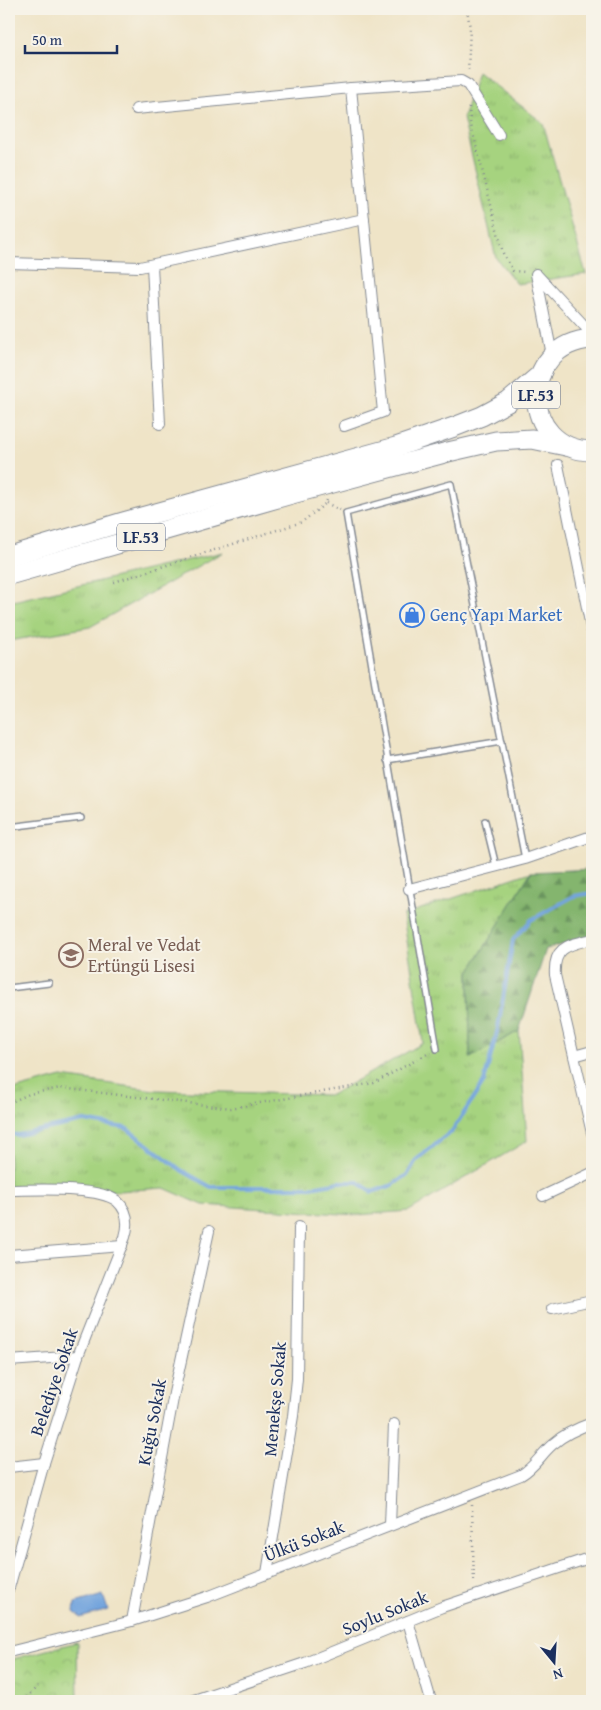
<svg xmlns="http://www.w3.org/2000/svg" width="601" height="1710" font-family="'Gentium Book Plus',serif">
  <defs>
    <pattern id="grass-tufts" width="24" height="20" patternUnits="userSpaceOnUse" patternTransform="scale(1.25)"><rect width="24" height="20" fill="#a6d37f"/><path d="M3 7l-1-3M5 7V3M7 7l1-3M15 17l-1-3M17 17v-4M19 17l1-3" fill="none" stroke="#8eb570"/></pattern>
    <pattern id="forest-firs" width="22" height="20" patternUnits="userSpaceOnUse" patternTransform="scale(1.25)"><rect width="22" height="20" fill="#84b56e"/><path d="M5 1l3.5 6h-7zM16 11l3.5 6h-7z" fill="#6b945e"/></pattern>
    <pattern id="park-crowns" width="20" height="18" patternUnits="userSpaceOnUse" patternTransform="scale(1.25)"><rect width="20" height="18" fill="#a6d37f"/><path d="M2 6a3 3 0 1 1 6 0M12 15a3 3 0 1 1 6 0" fill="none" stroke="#8eb570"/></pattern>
  </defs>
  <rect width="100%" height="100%" fill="#f7f3e8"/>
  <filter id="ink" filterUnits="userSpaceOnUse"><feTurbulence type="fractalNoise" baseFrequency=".02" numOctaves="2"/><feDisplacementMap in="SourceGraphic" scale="10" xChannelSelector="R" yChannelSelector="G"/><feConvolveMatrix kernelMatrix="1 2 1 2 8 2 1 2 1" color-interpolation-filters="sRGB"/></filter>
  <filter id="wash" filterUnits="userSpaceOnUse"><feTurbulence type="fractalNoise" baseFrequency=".0096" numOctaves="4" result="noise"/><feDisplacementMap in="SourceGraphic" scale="20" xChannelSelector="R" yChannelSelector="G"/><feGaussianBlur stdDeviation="1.12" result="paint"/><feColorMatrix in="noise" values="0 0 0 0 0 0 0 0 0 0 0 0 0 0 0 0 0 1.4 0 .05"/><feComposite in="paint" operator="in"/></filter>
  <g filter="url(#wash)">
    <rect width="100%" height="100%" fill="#efe4c7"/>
    <g fill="url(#grass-tufts)" stroke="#60816e">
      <polygon points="478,72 543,123 586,274 517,284 496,258 463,118"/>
      <polygon points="223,552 90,627 9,641 9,602"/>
      <polygon points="531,872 469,972 470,1058 519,1031 527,1141 409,1211 357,1215 203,1205 164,1188 118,1191 9,1189 9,1091 62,1077 154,1090 331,1095 423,1043 403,915"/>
    </g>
    <polygon fill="url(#forest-firs)" stroke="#507266" points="592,869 592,937 546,949 519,1031 470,1058 469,972 531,872"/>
    <polygon fill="url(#park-crowns)" stroke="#60816e" points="77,1642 78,1701 9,1701 9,1660"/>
    <polygon fill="#73a4dd" stroke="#476a9e" points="103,1595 108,1610 80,1618 78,1615 74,1612 75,1603"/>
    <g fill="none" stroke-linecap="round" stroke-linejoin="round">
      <polyline stroke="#73a4dd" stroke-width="4" points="9,1134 18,1135 84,1121 126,1128 181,1170 211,1187 311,1187 340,1182 358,1182 372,1192 393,1185 408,1174 416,1160 452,1131 484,1082 498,1028 513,940 531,920 574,896 592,893"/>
    </g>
  </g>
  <g filter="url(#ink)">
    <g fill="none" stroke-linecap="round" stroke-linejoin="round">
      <defs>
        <g id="lane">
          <polyline points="387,760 502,741"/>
          <polyline points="485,821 496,866"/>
          <polyline points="9,827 81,818"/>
          <polyline points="9,988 49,983"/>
          <polyline points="437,1049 346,513 451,484 525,859"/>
        </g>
        <g id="street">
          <polyline points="136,109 351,88 461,81 468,85 499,135"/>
          <polyline points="9,263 140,267 364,219"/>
          <polyline points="152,265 160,424"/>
          <polyline points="536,274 552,355"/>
          <polyline points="537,275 592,334"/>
          <polyline points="344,426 383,412 351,88"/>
          <polyline points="558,465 592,632"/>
          <polyline points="409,889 525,859 592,836"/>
          <path d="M 592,939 C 569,945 553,946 555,975 L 592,1133"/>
          <polyline points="574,1056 592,1051"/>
          <path d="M 9,1190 C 34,1190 98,1186 117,1201 C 128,1211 129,1224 125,1237 L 78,1356 L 44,1463 L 9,1588"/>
          <polyline points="543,1196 592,1173"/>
          <polyline points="9,1255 122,1246"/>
          <polyline points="552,1309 592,1300"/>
          <polyline points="9,1361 78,1356"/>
          <polyline points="9,1467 44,1463"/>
          <polyline points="390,1525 394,1424"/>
          <polyline points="267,1573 293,1416 297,1379 299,1227"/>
          <polyline points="132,1621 174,1393 209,1231"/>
          <polyline points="408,1621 431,1701"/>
          <path d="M 9,1652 L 132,1621 L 207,1597 L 521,1475 C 535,1467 541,1454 553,1444 C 564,1434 578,1428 592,1423"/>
          <polyline points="191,1701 305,1663 442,1607 592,1557"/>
        </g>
        <g id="highway">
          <path d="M 592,339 C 517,344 519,450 592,451"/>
          <polyline points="9,556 123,522 396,447 454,427 482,416 508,402 541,374"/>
          <polyline points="9,575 288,495 448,452 496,441 532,439 566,446"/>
        </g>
      </defs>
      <use href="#lane" stroke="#858a92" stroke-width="8"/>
      <use href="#street" stroke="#858a92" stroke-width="12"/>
      <use href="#highway" stroke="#858a92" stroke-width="21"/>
      <g stroke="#858a92" stroke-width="2.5" stroke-dasharray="1 4" stroke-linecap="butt">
        <polyline points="467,9 470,28 468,72"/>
        <polyline points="469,107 470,121 503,253 513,271 525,272"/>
        <polyline points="326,503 340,510"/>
        <polyline points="114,582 302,522 326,503 327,500"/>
        <polyline points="9,1103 29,1094 60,1088 231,1108 374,1083 431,1052"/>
        <polyline points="472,1505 474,1585"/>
        <polyline points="23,1701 39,1685"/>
      </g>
      <use href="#lane" stroke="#fff" stroke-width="5"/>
      <use href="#street" stroke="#fff" stroke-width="10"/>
      <use href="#highway" stroke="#fff" stroke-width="19"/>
    </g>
  </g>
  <defs>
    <symbol id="shop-ring" viewBox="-11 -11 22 22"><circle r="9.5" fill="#f7f3e8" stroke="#3f7fe0" stroke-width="1.5"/><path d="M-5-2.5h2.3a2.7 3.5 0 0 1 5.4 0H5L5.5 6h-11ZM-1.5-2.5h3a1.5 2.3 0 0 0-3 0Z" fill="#3f7fe0"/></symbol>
    <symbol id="school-ring" viewBox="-11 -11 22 22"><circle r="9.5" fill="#f7f3e8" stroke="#8d6e63" stroke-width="1.5"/><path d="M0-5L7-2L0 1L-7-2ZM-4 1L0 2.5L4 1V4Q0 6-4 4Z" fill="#8d6e63"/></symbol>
  </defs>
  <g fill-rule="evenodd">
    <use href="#shop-ring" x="398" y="601" width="28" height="28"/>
    <use href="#school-ring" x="57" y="941" width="28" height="28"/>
  </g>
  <g text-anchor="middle" stroke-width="4" stroke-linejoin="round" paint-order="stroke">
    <g fill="#f7f3e8" stroke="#5d6a87" stroke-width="1">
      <rect x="512" y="381.5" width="48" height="27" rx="4"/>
      <rect x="117" y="523.5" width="48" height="27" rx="4"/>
    </g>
    <g font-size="16" font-weight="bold" fill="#1b2f5e">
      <text x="536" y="401">LF.53</text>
      <text x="141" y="543">LF.53</text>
    </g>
    <g font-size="18" fill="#366cbe" stroke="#f7f3e8" text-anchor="start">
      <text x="430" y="621">Genç Yapı Market</text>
    </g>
    <g font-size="18" fill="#785e54" stroke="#f7f3e8" text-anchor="start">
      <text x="88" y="951">Meral ve Vedat<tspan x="88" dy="21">Ertüngü Lisesi</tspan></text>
    </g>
    <g font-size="18" fill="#1b2f5e" stroke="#f7f3e8">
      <text transform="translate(54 1382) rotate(-71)" y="6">Belediye Sokak</text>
      <text transform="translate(275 1399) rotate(-85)" y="6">Menekşe Sokak</text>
      <text transform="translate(152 1422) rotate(-79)" y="6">Kuğu Sokak</text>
      <text transform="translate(304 1541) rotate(-21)" y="6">Ülkü Sokak</text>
      <text transform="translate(385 1613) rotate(-22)" y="6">Soylu Sokak</text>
    </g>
  </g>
  <rect width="601" height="1710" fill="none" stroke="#f7f3e8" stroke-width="30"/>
  <g transform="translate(554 1662) rotate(162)" stroke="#f7f3e8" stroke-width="4" paint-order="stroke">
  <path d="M0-4L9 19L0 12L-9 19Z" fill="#1b2f5e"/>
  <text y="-8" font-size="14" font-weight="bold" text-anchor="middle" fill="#1b2f5e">N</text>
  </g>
  <path d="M25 45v8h92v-8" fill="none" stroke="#1b2f5e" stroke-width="2.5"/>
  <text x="32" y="45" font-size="15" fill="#1b2f5e" stroke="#f7f3e8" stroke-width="4" paint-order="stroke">50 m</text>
</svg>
